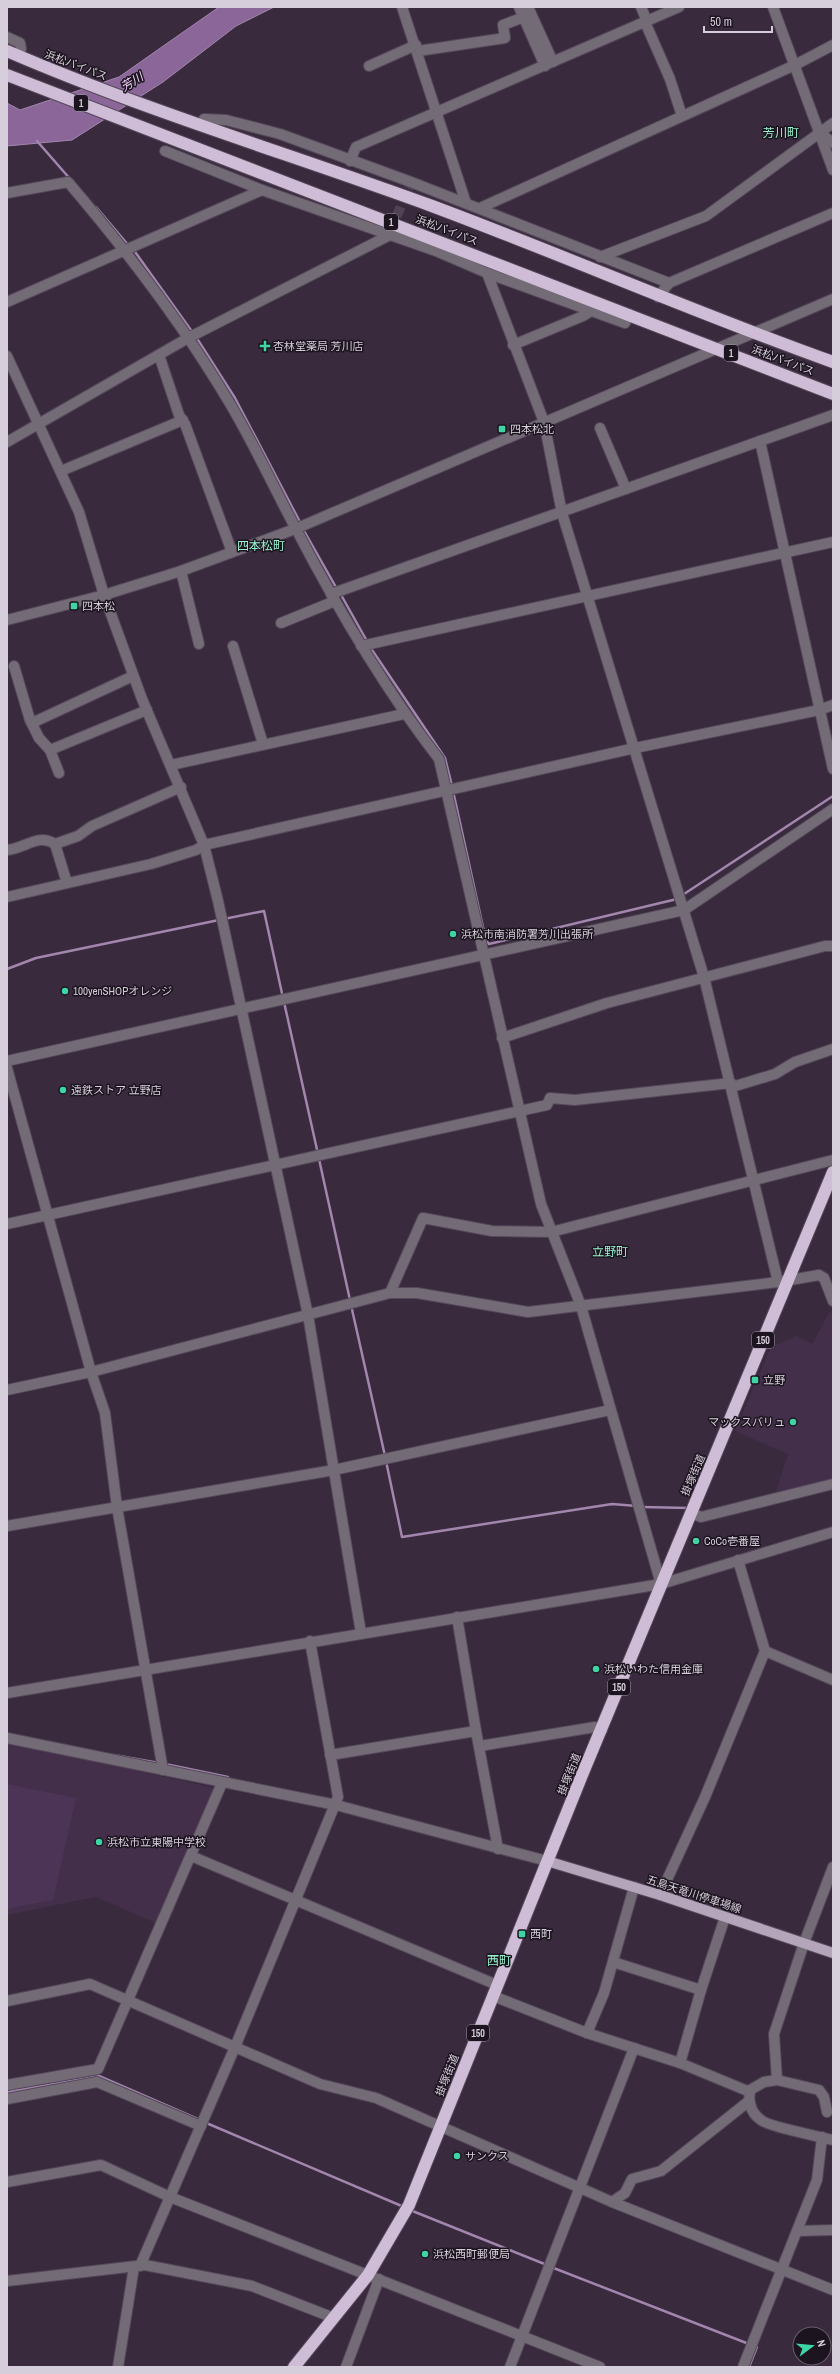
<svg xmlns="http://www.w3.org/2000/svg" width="840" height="2374" font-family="'Archivo Narrow','Noto Sans JP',sans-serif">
  <rect width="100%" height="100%" fill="#392a3e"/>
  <g fill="#432f4a">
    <polygon points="830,1311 833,1314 833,1482 776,1491 788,1454 735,1431 771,1347 797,1336 812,1344"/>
    <polygon points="7,1742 215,1788 158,1924 96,1897 7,1915"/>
  </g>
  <polygon fill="#4c3456" points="7,1784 76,1798 53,1900 7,1909"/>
  <polygon fill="#8b6799" stroke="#a286ad" points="219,7 274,7 236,26 163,82 72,140 7,146 7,103 20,110 119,77"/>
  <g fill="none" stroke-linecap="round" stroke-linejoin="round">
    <g stroke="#a286ad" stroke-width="2.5">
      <polyline points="37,141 71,180"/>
      <polyline points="96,207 129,246"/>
      <polyline points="133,249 193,333"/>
      <polyline points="196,337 235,398 301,524"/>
      <polyline points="303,529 337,589"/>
      <polyline points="340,593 368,643"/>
      <polyline points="370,647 445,758 452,786"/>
      <polyline points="453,791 486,941 489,944 677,899"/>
      <polyline points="681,896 833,796"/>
      <polyline points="224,919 264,911 283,998"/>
      <polyline points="7,969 36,958 219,920"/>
      <polyline points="284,1002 318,1154"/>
      <polyline points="319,1159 350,1300"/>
      <polyline points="351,1305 385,1456"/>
      <polyline points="386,1461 402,1537 612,1504 637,1506"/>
      <polyline points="642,1507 689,1508"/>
      <polyline points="114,1755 159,1763"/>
      <polyline points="165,1764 228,1777 227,1780"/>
      <polyline points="7,2092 99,2076 200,2120"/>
      <polyline points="204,2122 404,2207"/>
      <polyline points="410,2210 547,2265"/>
      <polyline points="551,2267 749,2344"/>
      <polyline points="749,2367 757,2347 754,2346"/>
    </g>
    <polyline stroke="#514356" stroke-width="10" stroke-dasharray="10 5" stroke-linecap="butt" points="391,230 411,182"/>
    <defs>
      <g id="minor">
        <polyline points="402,7 466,203"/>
        <polyline points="519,7 545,66"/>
        <polyline points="528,7 553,62"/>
        <polyline points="641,7 647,21"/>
        <polyline points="773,7 833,170"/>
        <polyline points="645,22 670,79 682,116"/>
        <polyline points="7,37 20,43 21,49"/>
        <polyline points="418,51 505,38 503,25 524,17"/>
        <polyline points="369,66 416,45"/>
        <polyline points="204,119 226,120 280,134 411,182 669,283"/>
        <polyline points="819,132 833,143"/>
        <polyline points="165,151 262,190 436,251 487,273 625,323 629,314"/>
        <polyline points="350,161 356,147 679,7"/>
        <path d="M 7,193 L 68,182 C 127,251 182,323 229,402 C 253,442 273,486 295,527 C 337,608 383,687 439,759 L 541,1204 L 581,1306 L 661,1584"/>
        <polyline points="480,208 795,65 833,45"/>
        <polyline points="600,257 706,216 833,123"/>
        <polyline points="487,273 544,422 562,513 704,977 778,1282"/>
        <polyline points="658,297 669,283 833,213"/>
        <polyline points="7,302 262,190"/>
        <polyline points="513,345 583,316 591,311"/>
        <polyline points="159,355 179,415 185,424 232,552"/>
        <polyline points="7,356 79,512 104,595 142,699 204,845 218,901 308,1315 361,1633"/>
        <polyline points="600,428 626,489"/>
        <polyline points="760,441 833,769"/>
        <polyline points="7,442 188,338 388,236"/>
        <polyline points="61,471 183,420"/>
        <polyline points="181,571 199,644"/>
        <polyline points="331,594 833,415"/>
        <polyline points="7,620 104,595 181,571 295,529 833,299"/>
        <polyline points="281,623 335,601"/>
        <polyline points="233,646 263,744"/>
        <polyline points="361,646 833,542"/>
        <polyline points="14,666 30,720 39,738 50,750 59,773"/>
        <polyline points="32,723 133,676"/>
        <polyline points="50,750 147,710"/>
        <polyline points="171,765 404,714"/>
        <polyline points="55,844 67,883"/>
        <path d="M 7,850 C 26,848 38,833 55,844 L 78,836 L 92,826 L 181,787"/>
        <polyline points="7,897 151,864 196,850 204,845 635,748 819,710 833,705"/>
        <polyline points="502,1038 607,1003 825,946 833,946"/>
        <polyline points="7,1061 684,910 833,809"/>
        <polyline points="7,1068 91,1372 105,1413 117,1507 163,1770"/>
        <polyline points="732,1087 775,1074 795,1062 833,1049"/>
        <polyline points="7,1224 547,1105 550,1098 575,1100 731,1083"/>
        <polyline points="390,1293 423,1218 492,1231 551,1232 833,1160"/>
        <polyline points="7,1390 91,1372 390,1293 417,1293 528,1312 778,1282 819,1275 824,1278 833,1301"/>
        <polyline points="691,1513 701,1517 833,1484"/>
        <polyline points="7,1526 334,1470 610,1410"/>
        <polyline points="457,1617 476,1731"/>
        <polyline points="765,1651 833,1680"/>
        <polyline points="7,1693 661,1584 833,1532"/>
        <polyline points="7,1738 336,1805 547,1861"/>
        <polyline points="480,1746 595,1727 602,1730"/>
        <polyline points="330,1755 476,1731 498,1849"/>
        <polyline points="191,1856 497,1985"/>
        <path d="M 833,1867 L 804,1943 L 774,2034 L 777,2080 L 764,2082 L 750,2090 C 748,2102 751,2113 761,2120 C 767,2126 821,2137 833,2140"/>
        <polyline points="660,1895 705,1797 765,1651 738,1560"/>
        <polyline points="613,1962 701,1990"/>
        <polyline points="493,1996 587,2033 680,2063 750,2092"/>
        <polyline points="7,2001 90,1984 320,2084 376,2098 612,2202 833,2290"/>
        <polyline points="587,2033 604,1993 634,1887"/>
        <polyline points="680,2063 701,1990 725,1917"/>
        <polyline points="777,2080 819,2090 824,2097 827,2112"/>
        <polyline points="7,2085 98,2069 222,1783"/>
        <polyline points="7,2099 97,2082 201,2126"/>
        <polyline points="7,2182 101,2165 170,2197 600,2367"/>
        <polyline points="612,2202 625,2193 632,2179 661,2171 749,2101"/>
        <polyline points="797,2231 833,2230"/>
        <polyline points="140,2266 235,2047 338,1797 310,1641"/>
        <polyline points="7,2281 145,2265 252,2286 334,2318"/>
        <polyline points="118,2367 134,2267"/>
        <polyline points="346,2367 379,2279"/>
        <polyline points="510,2367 634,2048"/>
        <polyline points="743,2367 817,2180 822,2137"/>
      </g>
      <polyline id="major" points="547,1861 660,1895 833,1953"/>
      <g id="highway">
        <path d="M 7,51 C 146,111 290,154 432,206 C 566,256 698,314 833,362"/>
        <polyline points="7,75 833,394"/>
        <polyline points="294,2367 368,2275 409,2205 582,1775 833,1172"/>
      </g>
    </defs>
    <use href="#minor" stroke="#55485a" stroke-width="12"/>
    <use href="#major" stroke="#55485a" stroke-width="12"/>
    <use href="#highway" stroke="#55485a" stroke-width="14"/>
    <use href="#minor" stroke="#736b76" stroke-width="10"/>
    <use href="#major" stroke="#b4a5bb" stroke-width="10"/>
    <use href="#highway" stroke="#cfbcd6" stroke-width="12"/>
  </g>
  <g fill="#3ed4a3" stroke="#1c151f" stroke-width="1.5">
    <path d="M263 340h4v4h4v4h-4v4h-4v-4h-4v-4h4z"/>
    <rect x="498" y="425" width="8" height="8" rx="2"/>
    <rect x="70" y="602" width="8" height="8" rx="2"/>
    <circle cx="453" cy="934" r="4"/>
    <circle cx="65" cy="991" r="4"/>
    <circle cx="63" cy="1090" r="4"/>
    <rect x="751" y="1376" width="8" height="8" rx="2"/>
    <circle cx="793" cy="1422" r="4"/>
    <circle cx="696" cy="1541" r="4"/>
    <circle cx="596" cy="1669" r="4"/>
    <circle cx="99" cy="1842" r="4"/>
    <rect x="518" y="1930" width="8" height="8" rx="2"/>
    <circle cx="457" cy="2156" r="4"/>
    <circle cx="425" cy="2254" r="4"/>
  </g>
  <g text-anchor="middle" stroke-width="3" stroke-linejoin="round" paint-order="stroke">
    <g fill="#1c151f" stroke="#9f96a3" stroke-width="1">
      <rect x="74" y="95" width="14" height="16" rx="3"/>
      <rect x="384" y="214" width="14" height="16" rx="3"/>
      <rect x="724" y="345" width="14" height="16" rx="3"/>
      <rect x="752" y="1332" width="22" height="16" rx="3"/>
      <rect x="608" y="1679" width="22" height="16" rx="3"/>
      <rect x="467" y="2025" width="22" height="16" rx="3"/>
    </g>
    <g font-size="10" font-weight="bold" fill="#d7cedb">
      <text x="81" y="107">1</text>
      <text x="391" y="226">1</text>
      <text x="731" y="357">1</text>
      <text x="763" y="1344">150</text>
      <text x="619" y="1691">150</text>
      <text x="478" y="2037">150</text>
    </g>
    <g font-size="11" fill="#d7cedb" stroke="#1c151f">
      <text transform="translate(76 65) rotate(21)" y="4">浜松バイパス</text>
      <text transform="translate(447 230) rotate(21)" y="4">浜松バイパス</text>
      <text transform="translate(783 360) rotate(21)" y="4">浜松バイパス</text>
      <text transform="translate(693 1475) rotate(-67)" y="4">掛塚街道</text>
      <text transform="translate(569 1774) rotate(-68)" y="4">掛塚街道</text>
      <text transform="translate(694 1894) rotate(18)" y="4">五島天竜川停車場線</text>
      <text transform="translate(447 2075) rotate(-68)" y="4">掛塚街道</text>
    </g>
    <g font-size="11" fill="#d7cedb" stroke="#1c151f" text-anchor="start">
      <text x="273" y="350">杏林堂薬局 芳川店</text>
      <text x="510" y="433">四本松北</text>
      <text x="82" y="610">四本松</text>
      <text x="461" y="938">浜松市南消防署芳川出張所</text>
      <text x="73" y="995">100yenSHOPオレンジ</text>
      <text x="71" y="1094">遠鉄ストア 立野店</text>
      <text x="763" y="1384">立野</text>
      <text x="785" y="1426" text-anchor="end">マックスバリュ</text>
      <text x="704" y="1545">CoCo壱番屋</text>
      <text x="604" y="1673">浜松いわた信用金庫</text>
      <text x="107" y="1846">浜松市立東陽中学校</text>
      <text x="530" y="1938">西町</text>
      <text x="465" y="2160">サンクス</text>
      <text x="433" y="2258">浜松西町郵便局</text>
    </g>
    <g font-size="12" font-style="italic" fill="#f2d2fe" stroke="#1c151f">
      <text transform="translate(132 82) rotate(-32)" y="4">芳川</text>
    </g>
    <g font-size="12" fill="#99f2ce" stroke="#1c151f">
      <text x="781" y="137">芳川町</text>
      <text x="261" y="550">四本松町</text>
      <text x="610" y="1256">立野町</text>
      <text x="499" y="1965">西町</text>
    </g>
  </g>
  <rect width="840" height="2374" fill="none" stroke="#d7cedb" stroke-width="16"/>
  <g transform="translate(812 2346) rotate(74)"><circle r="19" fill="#1c151f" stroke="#675f6a"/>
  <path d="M0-3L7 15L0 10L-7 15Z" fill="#3ed4a3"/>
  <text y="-6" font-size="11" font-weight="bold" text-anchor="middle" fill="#d7cedb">N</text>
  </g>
  <path d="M704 26v6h68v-6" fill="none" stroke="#d7cedb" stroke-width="2"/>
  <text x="710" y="26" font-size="12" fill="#d7cedb" stroke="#1c151f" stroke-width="3" paint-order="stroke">50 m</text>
</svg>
